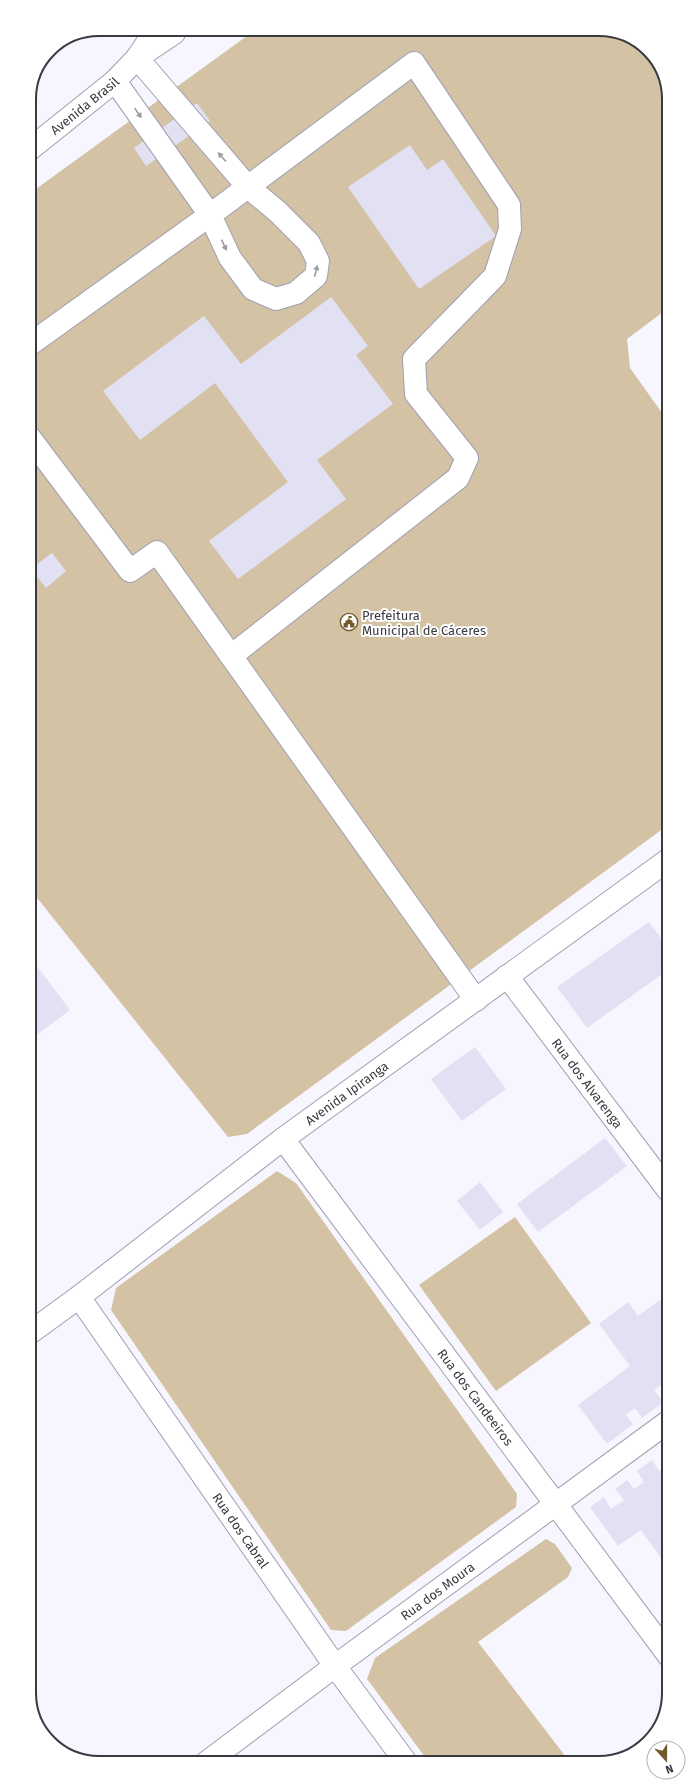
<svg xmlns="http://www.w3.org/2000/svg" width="698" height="1792" font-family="'Fira Sans',sans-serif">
  <rect width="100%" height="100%" fill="#f7f6fe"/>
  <g fill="#d3c2a4">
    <polygon points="604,29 645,46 667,80 667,309 627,339 630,368 667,420 668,825 247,1134 228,1137 30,889 29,194 251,33"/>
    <polygon points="277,1171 296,1183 517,1494 516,1507 346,1631 331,1630 111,1310 116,1288"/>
    <polygon points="515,1217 591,1323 496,1391 419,1285"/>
    <polygon points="546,1539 555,1544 572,1568 568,1577 478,1642 569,1761 428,1761 367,1679 375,1658"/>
  </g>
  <g fill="#e2e1f4">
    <polygon points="197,103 210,121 146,166 134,148"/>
    <polygon points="410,145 427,170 443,159 496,236 419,289 348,187"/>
    <polygon points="331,297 368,346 356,355 393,404 317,460 346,499 238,579 209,541 288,482 215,383 140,440 103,391 204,316 241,364"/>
    <polygon points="52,553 66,571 46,588 31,569"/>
    <polygon points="649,922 668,948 668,970 587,1028 557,987"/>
    <polygon points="30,957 70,1010 30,1040"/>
    <polygon points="475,1047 506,1089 462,1121 431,1079"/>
    <polygon points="605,1138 627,1166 538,1232 517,1204"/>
    <polygon points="480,1182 503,1212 480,1230 457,1201"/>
    <polygon points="668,1294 669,1386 665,1382 654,1390 664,1402 642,1418 635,1408 626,1415 633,1424 607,1444 578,1405 630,1366 599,1324 628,1302 638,1316"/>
    <polygon points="669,1449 669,1461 663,1453"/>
    <polygon points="652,1460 659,1471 669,1464 669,1552 661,1558 641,1530 618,1546 590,1507 604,1497 611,1509 624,1500 615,1489 627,1480 634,1489 644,1482 637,1471"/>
    <polygon points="669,1583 669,1597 663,1587"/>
  </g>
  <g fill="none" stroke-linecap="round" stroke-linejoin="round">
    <defs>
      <g id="minor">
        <polyline points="144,53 174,33"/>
        <polyline points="115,81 210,215 230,258 253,289 276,299 296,293 316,276 318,261 309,243 278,212 248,187 137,58"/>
        <path id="s1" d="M 29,150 L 115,81 L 137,58 L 154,33"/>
        <polyline points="29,345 210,215 414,63 509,205 510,229 495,276 414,359 416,394 467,458 458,478 231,656"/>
        <polyline points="30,438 130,571 157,552 476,1000"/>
        <path id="s2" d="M 507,976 L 668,1190"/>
        <path id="s3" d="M 283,1139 L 669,1656"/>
        <path id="s4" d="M 79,1297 L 335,1666 L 405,1761"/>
        <path id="s5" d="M 31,1332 L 79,1297 L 283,1139 L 668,860"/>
        <path id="s6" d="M 207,1762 L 335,1666 L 669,1421"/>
      </g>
    </defs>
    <use href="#minor" stroke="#a09eb0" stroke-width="24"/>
    <use href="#minor" stroke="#fff" stroke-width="22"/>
  </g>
  <defs><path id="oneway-solid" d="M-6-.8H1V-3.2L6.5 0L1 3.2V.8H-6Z"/></defs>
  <g fill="#9d9ca0">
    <use href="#oneway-solid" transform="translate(138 113) rotate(55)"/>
    <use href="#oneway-solid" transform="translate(222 157) rotate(-131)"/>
    <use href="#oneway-solid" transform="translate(224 245) rotate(65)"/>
    <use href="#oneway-solid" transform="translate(316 271) rotate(-76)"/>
  </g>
  <defs>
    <symbol id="civic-ring" viewBox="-11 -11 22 22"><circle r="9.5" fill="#fff" stroke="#745b2c" stroke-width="1.5"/><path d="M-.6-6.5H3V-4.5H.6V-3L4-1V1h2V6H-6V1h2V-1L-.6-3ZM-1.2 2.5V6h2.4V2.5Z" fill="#745b2c"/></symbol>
  </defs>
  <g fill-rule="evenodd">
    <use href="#civic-ring" x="339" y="612" width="20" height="20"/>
  </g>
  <g text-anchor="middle" stroke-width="4" stroke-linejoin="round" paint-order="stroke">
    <g font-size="13" fill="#3b3a42" stroke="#fff">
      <text dy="5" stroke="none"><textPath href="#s1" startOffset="71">Avenida Brasil</textPath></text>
      <text dy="5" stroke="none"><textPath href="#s2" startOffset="134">Rua dos Alvarenga</textPath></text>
      <text dy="5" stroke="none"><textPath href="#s5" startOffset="396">Avenida Ipiranga</textPath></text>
      <text dy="5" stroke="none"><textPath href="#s3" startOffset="322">Rua dos Candeeiros</textPath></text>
      <text dy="5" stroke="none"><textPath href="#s4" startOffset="284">Rua dos Cabral</textPath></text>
      <text dy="5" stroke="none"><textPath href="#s6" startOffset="287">Rua dos Moura</textPath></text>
    </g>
    <g font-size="13" fill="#3b3a42" stroke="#fff" text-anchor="start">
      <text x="362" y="620">Prefeitura<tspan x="362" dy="15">Municipal de Cáceres</tspan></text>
    </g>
  </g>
  <path d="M0 0H698V1792H0ZM99 36H599A63 63 0 0 1 662 99V1693A63 63 0 0 1 599 1756H99A63 63 0 0 1 36 1693V99A63 63 0 0 1 99 36Z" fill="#fff" fill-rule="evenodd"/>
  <path fill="none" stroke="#3b3a42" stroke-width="2" d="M99 36H599A63 63 0 0 1 662 99V1693A63 63 0 0 1 599 1756H99A63 63 0 0 1 36 1693V99A63 63 0 0 1 99 36Z"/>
  <g transform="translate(666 1760) rotate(159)"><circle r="19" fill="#ffffff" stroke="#b1b0b3"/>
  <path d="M0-3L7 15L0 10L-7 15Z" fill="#745b2c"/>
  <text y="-6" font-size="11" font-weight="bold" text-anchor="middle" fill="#3b3a42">N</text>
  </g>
</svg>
